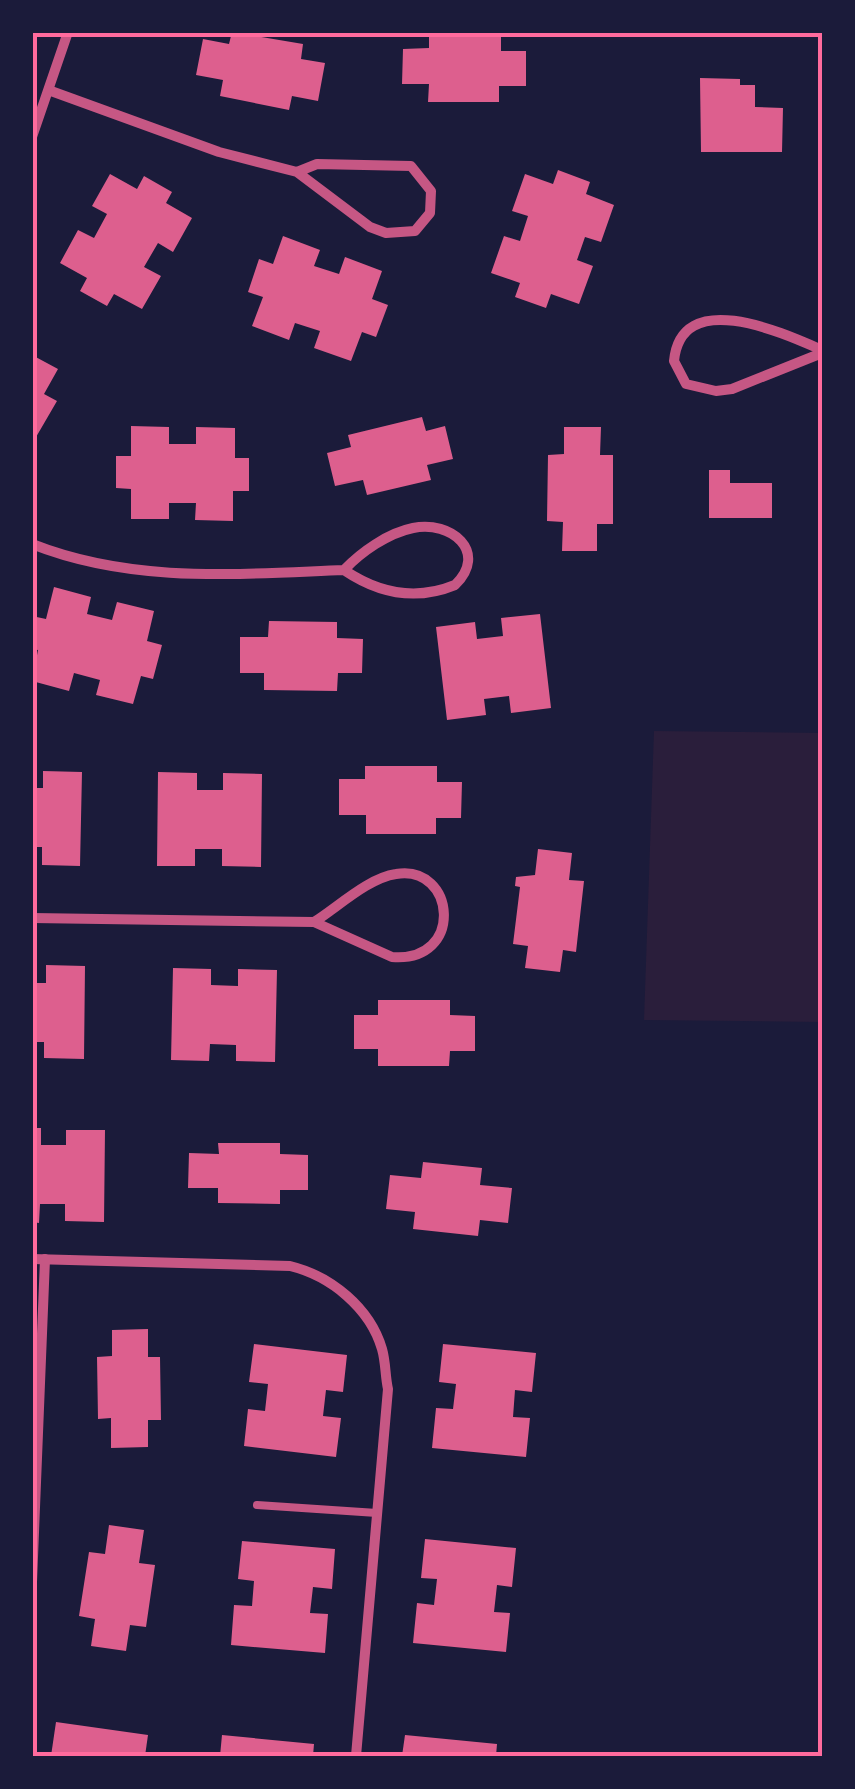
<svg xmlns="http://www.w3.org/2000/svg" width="855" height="1789" font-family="'PT Sans Narrow',sans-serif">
  <rect width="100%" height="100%" fill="#1b1b3a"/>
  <polygon fill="#2a1e3b" points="654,731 822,733 822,1022 644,1020"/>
  <g fill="#dd5f8e">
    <polygon points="232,32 303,44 301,59 325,63 318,101 292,96 289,110 220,96 223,80 196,75 203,39 229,44"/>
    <polygon points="429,34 501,35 501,51 526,51 526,86 499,86 499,102 428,102 429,84 402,84 403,49 429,48"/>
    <polygon points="700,78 740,79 740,85 755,85 755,107 783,108 782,152 701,152"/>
    <polygon points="558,170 590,182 586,194 614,205 601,242 585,237 577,260 593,266 579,304 551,294 546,308 515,297 520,283 491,273 504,236 520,241 528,216 512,211 525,174 553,184"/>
    <polygon points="110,174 137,189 144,176 172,192 166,203 192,218 173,252 158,243 144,267 161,276 142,309 114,294 107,306 80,291 87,278 60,263 78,230 94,238 107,214 92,206"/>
    <polygon points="283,236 320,250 314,266 339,274 345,257 382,271 372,299 388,305 376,337 362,332 351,361 314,348 320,331 295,323 289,340 252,326 263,297 248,292 259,259 273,264"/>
    <polygon points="32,355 58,369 44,394 57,401 32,444"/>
    <polygon points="422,417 426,431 445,426 453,459 427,465 431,480 367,495 363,480 335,486 327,453 351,447 348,435"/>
    <polygon points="131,426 169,427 169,444 196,444 196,427 235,428 235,458 249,458 249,491 233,491 233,521 195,520 196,503 169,503 169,519 131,519 131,489 116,488 116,456 131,456"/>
    <polygon points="564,427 601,427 600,455 613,455 613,524 597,524 597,551 562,551 563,522 547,521 548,455 564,454"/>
    <polygon points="709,470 730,470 730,483 772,483 772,518 709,518"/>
    <polygon points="54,587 91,597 87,614 112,620 117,602 154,611 147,641 162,645 153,679 141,676 133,704 96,695 100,680 74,673 69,691 32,681 38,650 32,649 32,616 46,619"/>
    <polygon points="540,614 551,708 511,713 509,696 484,699 486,715 447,720 436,627 475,622 477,639 503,636 501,618"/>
    <polygon points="269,621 337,622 337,638 363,639 362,673 338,673 337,691 264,690 264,673 240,673 240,637 268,637"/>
    <polygon points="365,766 437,766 437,782 462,782 461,818 436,818 436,834 366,834 366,815 339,815 339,779 365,779"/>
    <polygon points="43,771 82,772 80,866 42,865 42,847 32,847 32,788 43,788"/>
    <polygon points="158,772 197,773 197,790 223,790 223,773 262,774 261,867 222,866 222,849 195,849 195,866 157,866"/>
    <polygon points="538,849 572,853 569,880 584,881 576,952 563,950 560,972 525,968 528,946 513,944 520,887 515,886 516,877 535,875"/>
    <polygon points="46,965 85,966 84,1059 44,1058 44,1042 32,1042 32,983 46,983"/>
    <polygon points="173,968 211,969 211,985 238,986 238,969 277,970 275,1062 236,1061 236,1045 210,1044 209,1061 171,1060"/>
    <polygon points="378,1000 450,1000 450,1015 475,1016 475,1051 450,1051 449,1066 378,1066 378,1049 354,1049 354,1015 378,1015"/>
    <polygon points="32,1128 41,1128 41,1145 66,1145 66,1130 105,1130 104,1222 65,1221 65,1204 40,1204 39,1223 32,1222"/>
    <polygon points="218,1143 280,1143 280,1154 308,1155 308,1190 280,1190 280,1204 218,1203 218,1188 188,1188 189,1153 219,1154"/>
    <polygon points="423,1162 482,1168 480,1185 512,1188 508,1223 480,1220 478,1236 413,1229 415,1212 386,1209 390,1175 421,1178"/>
    <polygon points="148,1329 148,1357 160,1357 161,1420 148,1420 148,1447 111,1448 111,1418 98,1419 97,1357 112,1356 112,1330"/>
    <polygon points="254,1344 347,1355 343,1392 326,1390 323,1416 341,1418 336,1457 244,1446 248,1409 265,1411 268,1384 249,1382"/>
    <polygon points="443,1344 536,1353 532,1392 515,1390 513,1417 530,1418 526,1457 432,1448 436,1408 453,1409 456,1384 439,1382"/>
    <polygon points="109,1525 144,1530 139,1563 155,1565 146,1627 130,1625 126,1651 91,1646 95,1619 79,1616 89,1552 105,1554"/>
    <polygon points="425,1539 516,1548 512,1587 497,1585 494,1612 510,1613 506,1652 413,1643 417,1603 434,1605 437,1579 421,1578"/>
    <polygon points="242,1541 335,1549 332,1589 313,1587 310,1613 328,1614 325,1653 231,1645 234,1605 252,1606 254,1581 238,1579"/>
    <polygon points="56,1722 148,1735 145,1756 51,1756"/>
    <polygon points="222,1735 314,1744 313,1756 220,1756"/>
    <polygon points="405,1735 497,1744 496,1756 402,1756"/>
  </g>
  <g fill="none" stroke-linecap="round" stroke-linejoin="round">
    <polyline stroke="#c65784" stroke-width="8" points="257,1505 377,1513"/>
    <g stroke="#c65784" stroke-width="10">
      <polyline points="51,91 219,152 297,172 370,227 386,233 415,231 430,213 431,191 411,166 317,164 297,172"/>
      <polyline points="32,137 68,32"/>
      <path d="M 822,350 C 781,332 681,287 674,361 L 686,384 L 716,391 L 732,389 L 822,353"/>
      <path d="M 32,544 C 133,584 239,574 344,570 C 378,593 416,601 455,585 C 489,552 451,520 413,528 C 388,533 361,552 344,570"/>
      <path d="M 32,918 L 314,922 L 392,957 C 465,963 456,864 396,874 C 368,878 338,907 314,922"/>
      <path d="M 32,1259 L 290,1266 C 331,1276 370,1308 382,1349 C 386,1363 385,1376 388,1389 L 356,1756"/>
      <polyline points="32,1582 45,1259"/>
    </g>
  </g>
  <rect width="855" height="1789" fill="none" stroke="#1b1b3a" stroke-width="70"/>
  <rect x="35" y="35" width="785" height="1719" fill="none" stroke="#ff6b9d" stroke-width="4"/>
</svg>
